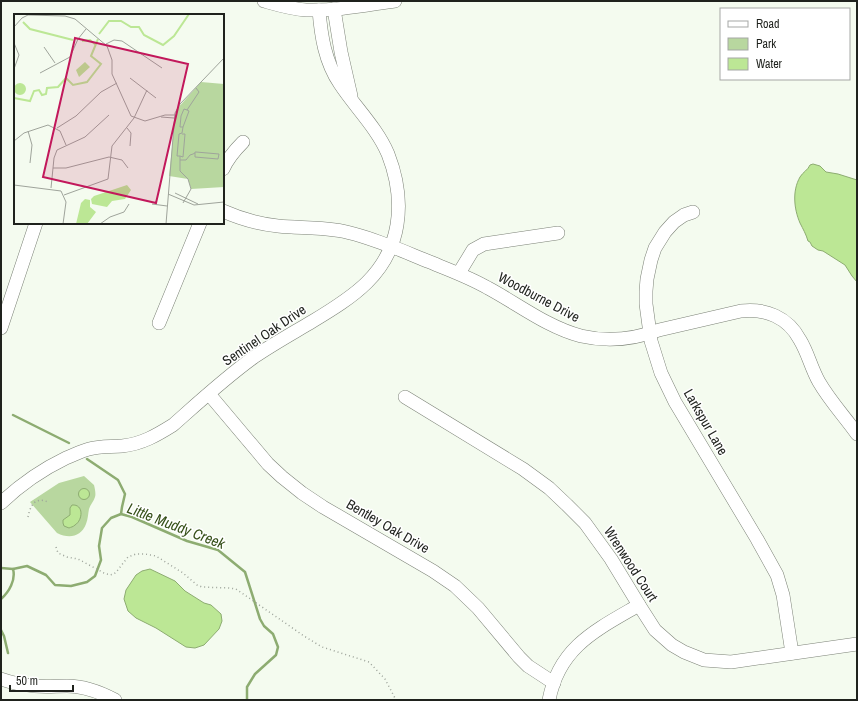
<svg xmlns="http://www.w3.org/2000/svg" width="858" height="701" font-family="'Archivo Narrow',sans-serif">
  <rect width="100%" height="100%" fill="#f4fbef"/>
  <path fill="#b8d79f" d="M 84,476 L 94,485 C 95,489 96,494 95,497 C 94,501 90,505 89,509 C 88,514 88,519 86,524 C 81,537 69,539 57,533 L 30,502 L 59,483 Z"/>
  <g fill="#bce795" stroke="#8dac71">
    <path d="M 813,164 L 820,166 L 826,172 L 838,174 L 857,180 L 857,282 L 852,276 L 845,265 L 823,251 L 818,250 L 812,246 L 810,242 L 808,241 C 806,234 803,229 800,223 C 794,209 792,191 800,177 C 803,172 808,170 810,165 Z"/>
    <circle cx="84" cy="494" r="5.5"/>
    <path d="M 72,505 C 84,504 83,520 75,525 C 73,527 71,527 69,528 L 64,526 L 63,523 L 63,520 L 70,515 L 70,508 Z"/>
    <polygon points="150,569 175,581 185,591 204,603 211,605 221,614 222,621 219,629 204,645 195,648 186,647 156,628 136,618 128,611 124,599 126,590 136,575 142,571"/>
  </g>
  <g fill="none" stroke-linecap="round" stroke-linejoin="round">
    <g stroke="#8dac71" stroke-width="2.5">
      <polyline points="13,415 69,443"/>
      <polyline points="87,459 118,480 125,494 122,507 121,514"/>
      <polyline points="1,568 13,569 27,566 46,575 55,585 71,586 87,582 95,576 101,560 99,546 102,528 111,518 121,514 132,517 187,541 218,550 245,572 260,619 264,626 273,634 278,647 276,655 255,674 247,687 247,700"/>
      <path d="M 1,599 C 9,592 16,580 13,569"/>
      <polyline points="1,630 4,636 8,653"/>
    </g>
    <defs>
      <g id="minor">
        <path d="M 264,1 C 278,5 291,9 306,10 C 336,11 366,5 395,1"/>
        <polyline points="334,9 341,52 351,96"/>
        <path d="M 223,169 C 228,158 235,150 243,142"/>
        <path d="M 223,211 C 241,219 259,224 278,226 C 297,228 316,227 335,230 C 354,232 373,240 390,246 C 404,251 417,257 430,262 C 449,270 469,277 488,288 C 518,304 547,327 581,336 C 607,342 635,339 659,330 L 741,311 C 765,308 788,317 800,340 C 808,353 811,368 819,382 C 830,401 845,417 857,434"/>
        <polyline points="693,212 684,215 674,222 665,232 655,248 651,260 647,279 646,291 646,304 651,341 661,373 675,402 757,539 777,575 783,595 792,653"/>
        <polyline points="459,273 473,250 484,244 558,233"/>
        <polyline points="159,323 200,223"/>
        <polyline points="1,328 36,223"/>
        <polyline points="209,394 268,464 282,477 302,493 323,507 433,571 455,586 478,608 519,657 528,666 554,683"/>
        <polyline points="405,397 523,469 549,488 567,505 585,523 611,559 639,605 655,630 672,645 684,652 704,660 731,662 857,644"/>
        <path d="M 1,503 C 21,484 41,470 66,458 C 74,455 81,451 89,449 C 100,446 111,447 122,446 C 142,444 157,435 173,425 C 199,402 225,378 254,357 C 273,344 293,333 313,321 C 353,297 389,274 397,225 C 401,200 397,177 388,154 C 377,128 355,107 340,84 C 325,62 321,36 319,10"/>
        <path d="M 1,679 C 12,683 23,685 35,686 C 46,687 56,686 67,686 C 84,686 100,692 115,700"/>
        <path d="M 549,700 C 559,647 596,630 639,605"/>
      </g>
    </defs>
    <use href="#minor" stroke="#7c8277" stroke-width="14"/>
    <g stroke="#9da39a" stroke-width="1.5" stroke-dasharray="1 3" stroke-linecap="butt">
      <path d="M 28,517 C 30,507 34,496 48,502"/>
      <polyline points="56,547 58,553 67,557 78,559 104,573 110,575 114,574 117,571 128,557 136,554 145,554 156,556 183,573 197,585 202,587 229,588 236,589 304,636 322,647 369,662 385,679 396,700"/>
    </g>
    <use href="#minor" stroke="#fff" stroke-width="13"/>
  </g>
  <g text-anchor="middle" stroke-width="3" stroke-linejoin="round" paint-order="stroke">
    <g font-size="14" fill="#1f221d" stroke="#fff">
      <text transform="translate(539 297) rotate(28)" y="5">Woodburne Drive</text>
      <text transform="translate(264 335) rotate(-34)" y="5">Sentinel Oak Drive</text>
      <text transform="translate(706 422) rotate(60)" y="5">Larkspur Lane</text>
      <text transform="translate(388 526) rotate(30)" y="5">Bentley Oak Drive</text>
      <text transform="translate(631 564) rotate(57)" y="5">Wrenwood Court</text>
    </g>
    <g font-size="15" font-style="italic" fill="#365019" stroke="#fff">
      <text transform="translate(176 526) rotate(21)" y="5">Little Muddy Creek</text>
    </g>
  </g>
  <g transform="translate(14 14)">
    <rect width="210" height="210" fill="#f4fbef"/>
    <path d="M 187,68 L 210,70 L 210,173 L 177,175 L 174,165 L 155,162 L 162,96 Z" fill="#b8d79f"/>
    <path d="M 71,48 L 76,53 L 65,63 L 62,56 ZM0 75a6 6 0 1 1 12 0a6 6 0 1 1-12 0ZM 113,171 L 117,176 L 111,185 L 98,187 L 93,193 L 78,190 L 77,185 L 80,182 ZM 71,185 L 76,186 L 76,193 L 82,198 L 73,210 L 62,210 L 67,189 Z" fill="#bce795"/>
    <path fill="none" stroke="#bce795" stroke-width="2" d="M 9,8 L 16,15 L 59,26M 85,20 L 95,7 L 107,7 L 117,13 L 125,13 L 130,21 L 149,31 L 160,22 L 175,0M 68,27 L 76,26 L 82,31M 0,84 L 16,87 L 20,77 L 25,76 L 28,81 L 32,80 L 33,74 L 44,73 L 52,64 L 59,71 L 73,68 L 87,50 L 77,42 L 84,25"/>
    <path fill="none" stroke="#9fa49b" stroke-width="1" d="M 0,13 L 8,4 L 14,1 L 51,2 L 61,5 L 93,32 L 98,46 L 98,60 L 117,102 L 131,107 L 151,101 L 161,101M 0,29 L 5,41 L 0,55M 92,30 L 100,26 L 108,27 L 148,54M 30,33 L 41,49M 26,59 L 56,43 L 64,25 L 72,15M 116,64 L 142,84M 147,103 L 160,104M 169,113 L 175,97 L 173,96 L 185,78 L 182,74M 43,114 L 62,102 L 87,78 L 103,69M 113,114 L 117,119 L 116,132M 14,117 L 18,131 L 16,149M 0,127 L 10,119 L 34,111 L 46,117 L 52,131M 166,142 L 169,143 L 171,120 L 168,120M 166,146 L 172,146 L 176,141 L 179,140 L 181,139 L 181,138 L 182,138 L 205,140 L 204,145 L 181,143 L 181,139M 39,154 L 52,154 L 95,143 L 108,146 L 114,154M 0,171 L 47,177 L 52,188 L 49,210M 37,174 L 40,144 L 43,136 L 71,123 L 95,101M 161,179 L 184,190M 154,180 L 180,191 L 210,188M 50,181 L 94,165 L 98,132 L 120,104 L 133,76M 169,189 L 177,175 L 174,165 L 166,157 L 166,142 L 163,142 L 165,120 L 168,119 L 169,113 L 166,113 L 167,102 L 170,95 L 173,96M 138,190 L 153,192M 86,210 L 96,203 L 110,198 L 115,190M 152,210 L 161,99 L 166,90 L 210,44"/>
    <path fill="#c2185b" fill-opacity="0.15" stroke="#c2185b" stroke-width="2" d="M 61,24 L 174,50 L 142,189 L 29,163 Z"/>
    <rect width="210" height="210" fill="none" stroke="#1f221d" stroke-width="2"/>
  </g>
  <rect width="858" height="701" fill="none" stroke="#1f221d" stroke-width="4"/>
  <rect x="720" y="8" width="130" height="72" fill="#ffffff" stroke="#a5a7a5"/>
  <rect x="728" y="21" width="20" height="6" fill="#ffffff" stroke="#a5a7a5"/>
  <text x="756" y="28" font-size="12" fill="#1f221d">Road</text>
  <rect x="728" y="38" width="20" height="12" fill="#b8d79f" stroke="#a5a7a5"/>
  <text x="756" y="48" font-size="12" fill="#1f221d">Park</text>
  <rect x="728" y="58" width="20" height="12" fill="#bce795" stroke="#a5a7a5"/>
  <text x="756" y="68" font-size="12" fill="#1f221d">Water</text>
  <path d="M10 685v6h63v-6" fill="none" stroke="#1f221d" stroke-width="2"/>
  <text x="16" y="685" font-size="12" fill="#1f221d" stroke="#ffffff" stroke-width="3" paint-order="stroke">50 m</text>
</svg>
